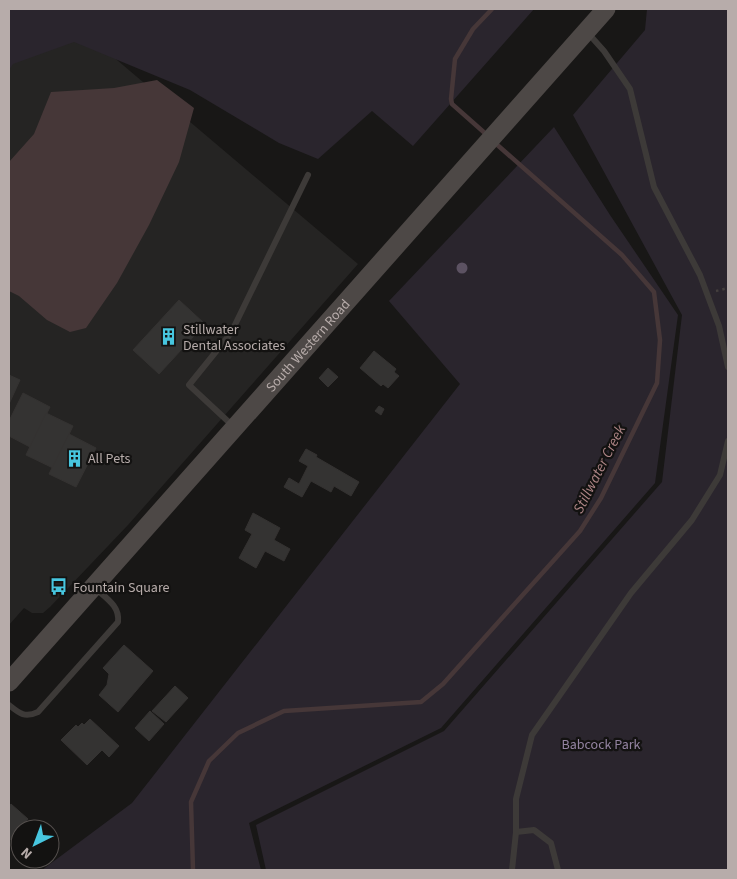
<svg xmlns="http://www.w3.org/2000/svg" width="737" height="879" font-family="'Source Sans 3',sans-serif">
  <rect width="100%" height="100%" fill="#181716"/>
  <polygon fill="#252423" points="58,10 358,264 128,525 50,607 43,613 32,613 24,608 9,625 9,62"/>
  <g fill="#2a252d">
    <polygon points="9,9 534,9 413,146 372,111 318,159 279,143 190,90 74,42 13,64 9,70"/>
    <polygon points="647,9 728,9 728,870 266,870 256,825 444,731 662,482 682,315 573,115 645,30"/>
    <polygon points="554,127 610,215 678,315 655,483 441,728 249,823 261,870 42,870 132,803 460,384 389,301"/>
  </g>
  <polygon fill="#463738" points="157,80 194,108 179,162 149,225 117,283 86,328 70,332 47,320 19,296 9,291 9,162 34,134 51,92 114,88"/>
  <g fill="none" stroke-linecap="round" stroke-linejoin="round">
    <g stroke="#463738" stroke-width="4.5">
      <polyline points="487,135 452,104 451,99 455,59 473,29 492,9"/>
      <polyline points="193,870 191,802 209,761 238,733 284,711 421,702 443,684 580,531 601,498 657,383 660,340 654,292 622,255 494,142"/>
    </g>
  </g>
  <g fill="#343332" stroke="#343231">
    <polygon points="179,300 205,324 159,374 133,350"/>
    <polygon points="374,351 396,369 394,372 399,376 388,388 383,384 381,386 360,368"/>
    <polygon points="328,368 338,377 328,387 319,378"/>
    <polygon points="9,375 20,380 9,404"/>
    <polygon points="23,393 50,407 30,447 9,436 9,421"/>
    <polygon points="379,406 384,409 381,415 375,411"/>
    <polygon points="46,413 73,426 53,468 26,455"/>
    <polygon points="69,434 96,448 76,487 49,474"/>
    <polygon points="306,449 317,455 316,457 359,482 351,496 334,486 331,492 311,481 302,497 284,487 289,478 299,484 308,466 299,461"/>
    <polygon points="253,513 280,528 274,540 290,549 284,561 265,551 256,568 239,558 252,534 245,530"/>
    <polygon points="124,645 153,671 118,712 99,695 107,685 109,674 103,668"/>
    <polygon points="175,686 188,698 166,722 152,711"/>
    <polygon points="150,711 164,724 149,741 135,728"/>
    <polygon points="90,719 119,746 109,757 102,750 87,765 61,740 76,725 78,727 82,723 84,725"/>
    <polygon points="11,804 28,819 9,841 9,807"/>
  </g>
  <g fill="none" stroke-linecap="round" stroke-linejoin="round">
    <polyline stroke="#443f3e" stroke-width="2.5" stroke-dasharray="2.5 4" stroke-linecap="butt" points="716,291 728,288"/>
    <g stroke="#3d3a38" stroke-width="6">
      <polyline points="587,32 604,51 630,89 654,187 700,275 719,326 728,367"/>
      <polyline points="233,426 189,385 231,333 308,175"/>
      <path d="M 9,705 C 20,714 25,718 38,712 L 118,622 C 120,606 106,598 95,588"/>
      <polyline points="516,832 534,830 551,843 558,870"/>
      <polyline points="512,870 516,832 516,799 532,735 631,593 692,520 720,475 728,441"/>
    </g>
    <path stroke="#4d4846" stroke-width="19" id="s1" d="M 9,682 L 606,9"/>
  </g>
  <circle fill="#5c5262" cx="462" cy="268" r="5.5"/>
  <defs>
    <symbol id="building-bare" viewBox="-9 -9 18 18"><path d="M-4-6H4V6H1V3H-1V6H-4ZM-2.5-4.3h1.7v1.8h-1.7ZM.8-4.3h1.7v1.8H.8ZM-2.5-1h1.7V.8h-1.7ZM.8-1h1.7V.8H.8Z" fill="#47c6df" stroke="#131211" stroke-width="2.5" paint-order="stroke"/></symbol>
    <symbol id="bus-bare" viewBox="-9 -9 18 18"><path d="M-5-6H5V4H4V6H2V4H-2V6H-4V4H-5ZM-3.5-4V0h7V-4ZM-3.5 1.2v1.5H-2V1.2ZM2 1.2v1.5H3.5V1.2Z" fill="#47c6df" stroke="#131211" stroke-width="2.5" paint-order="stroke"/></symbol>
  </defs>
  <g fill-rule="evenodd">
    <use href="#building-bare" x="156" y="324" width="25" height="25"/>
    <use href="#building-bare" x="62" y="446" width="25" height="25"/>
    <use href="#bus-bare" x="46" y="574" width="25" height="25"/>
  </g>
  <g text-anchor="middle" stroke-width="4.5" stroke-linejoin="round" paint-order="stroke">
    <g font-size="14" fill="#b7acaa" stroke="#131211" text-anchor="start">
      <text x="183" y="334">Stillwater<tspan x="183" dy="16">Dental Associates</tspan></text>
      <text x="88" y="463">All Pets</text>
      <text x="73" y="592">Fountain Square</text>
    </g>
    <g font-size="14" fill="#b7acaa" stroke="#131211">
      <text dy="5" stroke="none"><textPath href="#s1" startOffset="450">South Western Road</textPath></text>
    </g>
    <g font-size="14" fill="#9383a0" stroke="#131211">
      <text x="601" y="749">Babcock Park</text>
    </g>
    <g font-size="15" font-style="italic" fill="#ae8586" stroke="#131211">
      <text transform="translate(599 469) rotate(-63)" y="5">Stillwater Creek</text>
    </g>
  </g>
  <rect width="737" height="879" fill="none" stroke="#b7acaa" stroke-width="20"/>
  <g transform="translate(35 844) rotate(222)"><circle r="24" fill="#131211" stroke="#55504e"/>
  <path d="M0-4L9 19L0 12L-9 19Z" fill="#47c6df"/>
  <text y="-8" font-size="14" font-weight="bold" text-anchor="middle" fill="#b7acaa">N</text>
  </g>
</svg>
